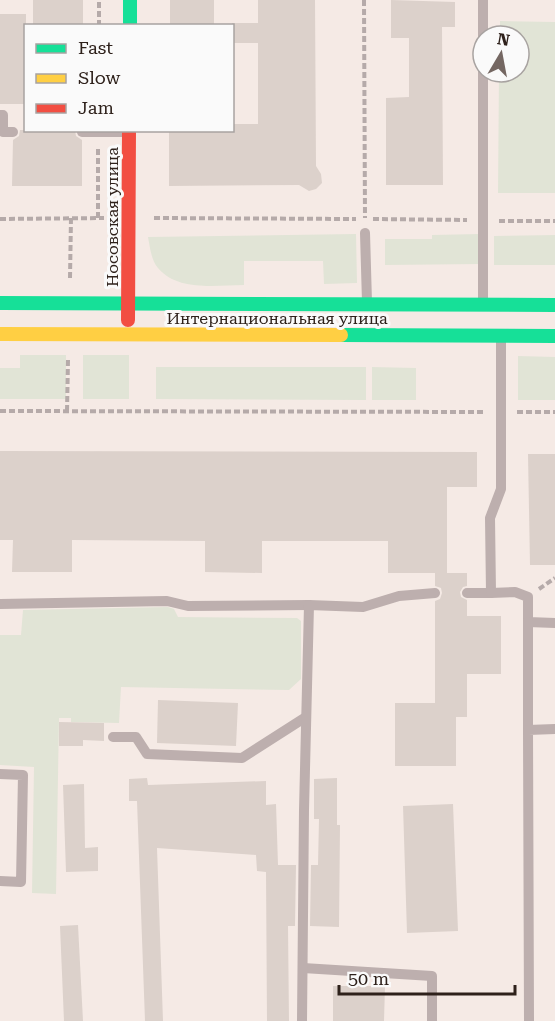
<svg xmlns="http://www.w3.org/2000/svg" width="555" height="1021" font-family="'Roboto Serif',serif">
  <rect width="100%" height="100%" fill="#f5eae5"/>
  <g fill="#e1e4d6">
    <polygon points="500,21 555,22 555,193 498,193 499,72 519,72 519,36 500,36"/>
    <path d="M 356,234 L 357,283 L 324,284 L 323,261 L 244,261 L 244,285 C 217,285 178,292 158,268 C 151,260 150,247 148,237 Z"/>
    <polygon points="480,234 481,264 385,265 385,239 432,239 432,235"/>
    <polygon points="555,235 555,265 494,265 494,236"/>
    <polygon points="20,355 66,355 66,399 0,399 0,368 20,368"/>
    <rect x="83" y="355" width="46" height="44"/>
    <polygon points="518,356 555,357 555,400 518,400"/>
    <polygon points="156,367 366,367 366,400 156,399"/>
    <polygon points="372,367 416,368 416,400 372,400"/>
    <polygon points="168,607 174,609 178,617 297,618 301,621 301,679 289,690 121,687 119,723 71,722 71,718 59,718 56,894 32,893 34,767 0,765 0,635 21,635 23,610"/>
  </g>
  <g fill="#dcd1cb">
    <rect x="33" y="0" width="50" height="26"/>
    <rect x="170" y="0" width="44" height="26"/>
    <polygon points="258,0 315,0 316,166 321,174 322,183 316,189 309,191 299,185 169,186 169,130 232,130 232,124 258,124 258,43 232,43 232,23 258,23"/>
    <polygon points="391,0 455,2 455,27 442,27 443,185 386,185 386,98 409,97 409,38 391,38"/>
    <rect x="0" y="14" width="26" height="90"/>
    <polygon points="20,130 75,130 76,136 82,140 82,186 12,186 13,140 19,136"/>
    <polygon points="0,451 477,452 477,487 447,487 447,573 388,573 388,541 262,541 262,573 205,572 205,541 72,540 72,572 12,572 13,540 0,540"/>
    <polygon points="528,454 555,454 555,565 530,565"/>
    <polygon points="435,573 467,573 467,586 463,587 460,592 461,597 467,600 467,616 501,616 501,674 467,674 467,717 456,717 456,766 395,766 395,703 435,703 435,601 440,599 442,593 441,588 435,586"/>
    <polygon points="158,700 238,703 236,746 157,743"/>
    <polygon points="59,722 104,723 104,741 83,740 83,746 59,746"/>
    <polygon points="147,778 148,785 266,781 266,805 276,804 278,865 296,865 295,926 288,926 289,1021 267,1021 266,872 257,871 256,855 157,848 163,1021 145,1021 137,801 129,801 129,779"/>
    <polygon points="337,778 337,825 340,825 339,927 310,926 311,865 318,865 319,819 314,819 314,779"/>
    <polygon points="84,784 85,848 98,847 98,871 66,872 63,785"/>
    <polygon points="453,804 458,931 407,933 403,806"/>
    <polygon points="78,925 83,1021 64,1021 60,926"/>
    <polygon points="333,986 385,986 384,1021 333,1021"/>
  </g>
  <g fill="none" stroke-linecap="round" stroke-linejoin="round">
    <g stroke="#b5aaa9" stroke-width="4" stroke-dasharray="6 3" stroke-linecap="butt">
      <polyline points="364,0 365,218"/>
      <polyline points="99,26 99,0"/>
      <polyline points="98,218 98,146"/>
      <polyline points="154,218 356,219"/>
      <polyline points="0,219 104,218"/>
      <polyline points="373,219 467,220"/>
      <polyline points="499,221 555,221"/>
      <polyline points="70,278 71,218"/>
      <polyline points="0,411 485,412"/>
      <polyline points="67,411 68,360"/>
      <polyline points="517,412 555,412"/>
      <polyline points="539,589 555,578"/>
    </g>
    <g stroke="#bdafae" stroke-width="10">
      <polyline points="483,36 483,0"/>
      <polyline points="0,115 3,115 3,132 13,132"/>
      <polyline points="82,132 127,132"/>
      <polyline points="365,233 367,302"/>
      <polyline points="483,305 483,56"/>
      <polyline points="467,593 491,593 490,518 501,489 501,338"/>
      <polyline points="491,593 515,592 528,597 528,622 555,623"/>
      <polyline points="0,604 167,601 188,606 309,605"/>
      <polyline points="528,730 528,622"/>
      <polyline points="113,737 136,737 147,754 242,758 306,717"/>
      <polyline points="0,774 23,775 21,882 0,881"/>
      <polyline points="303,968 432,976 432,1021"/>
      <polyline points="302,1021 304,810 309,605 363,607 399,596 435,593"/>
      <polyline points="529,1021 528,730 555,729"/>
    </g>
    <g stroke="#16e098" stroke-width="14">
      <polyline points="130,0 130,26"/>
      <polyline points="0,303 555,305"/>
      <polyline points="341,335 555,336"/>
    </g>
    <polyline stroke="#ffcf43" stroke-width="14" points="0,334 341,335"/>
    <polyline stroke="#f24e42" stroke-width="14" points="128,320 129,130"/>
  </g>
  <g text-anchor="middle" stroke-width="6" stroke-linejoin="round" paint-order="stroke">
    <g font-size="16" fill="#2e211b" stroke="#fafafa">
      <text transform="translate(112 217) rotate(-90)" y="6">Носовская улица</text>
      <text x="277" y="324">Интернациональная улица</text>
    </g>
  </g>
  <rect x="24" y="24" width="210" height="108" fill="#fafafa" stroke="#a8a3a1" stroke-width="1.5"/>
  <rect x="36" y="44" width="30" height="9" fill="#16e098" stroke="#a8a3a1" stroke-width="1.5"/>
  <text x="78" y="54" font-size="18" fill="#2e211b">Fast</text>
  <rect x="36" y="74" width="30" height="9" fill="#ffcf43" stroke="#a8a3a1" stroke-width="1.5"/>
  <text x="78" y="84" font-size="18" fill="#2e211b">Slow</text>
  <rect x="36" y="104" width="30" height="9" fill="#f24e42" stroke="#a8a3a1" stroke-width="1.5"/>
  <text x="78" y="114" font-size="18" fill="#2e211b">Jam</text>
  <g transform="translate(501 54) rotate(10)"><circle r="28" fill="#fafafa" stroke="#a8a3a1" stroke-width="1.5"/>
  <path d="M0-4.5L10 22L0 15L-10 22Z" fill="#746762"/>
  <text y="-9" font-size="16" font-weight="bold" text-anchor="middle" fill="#2e211b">N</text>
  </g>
  <path d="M339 985v9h176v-9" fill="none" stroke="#2e211b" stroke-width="3"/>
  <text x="348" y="985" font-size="18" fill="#2e211b" stroke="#fafafa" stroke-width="4.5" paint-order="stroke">50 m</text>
</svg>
